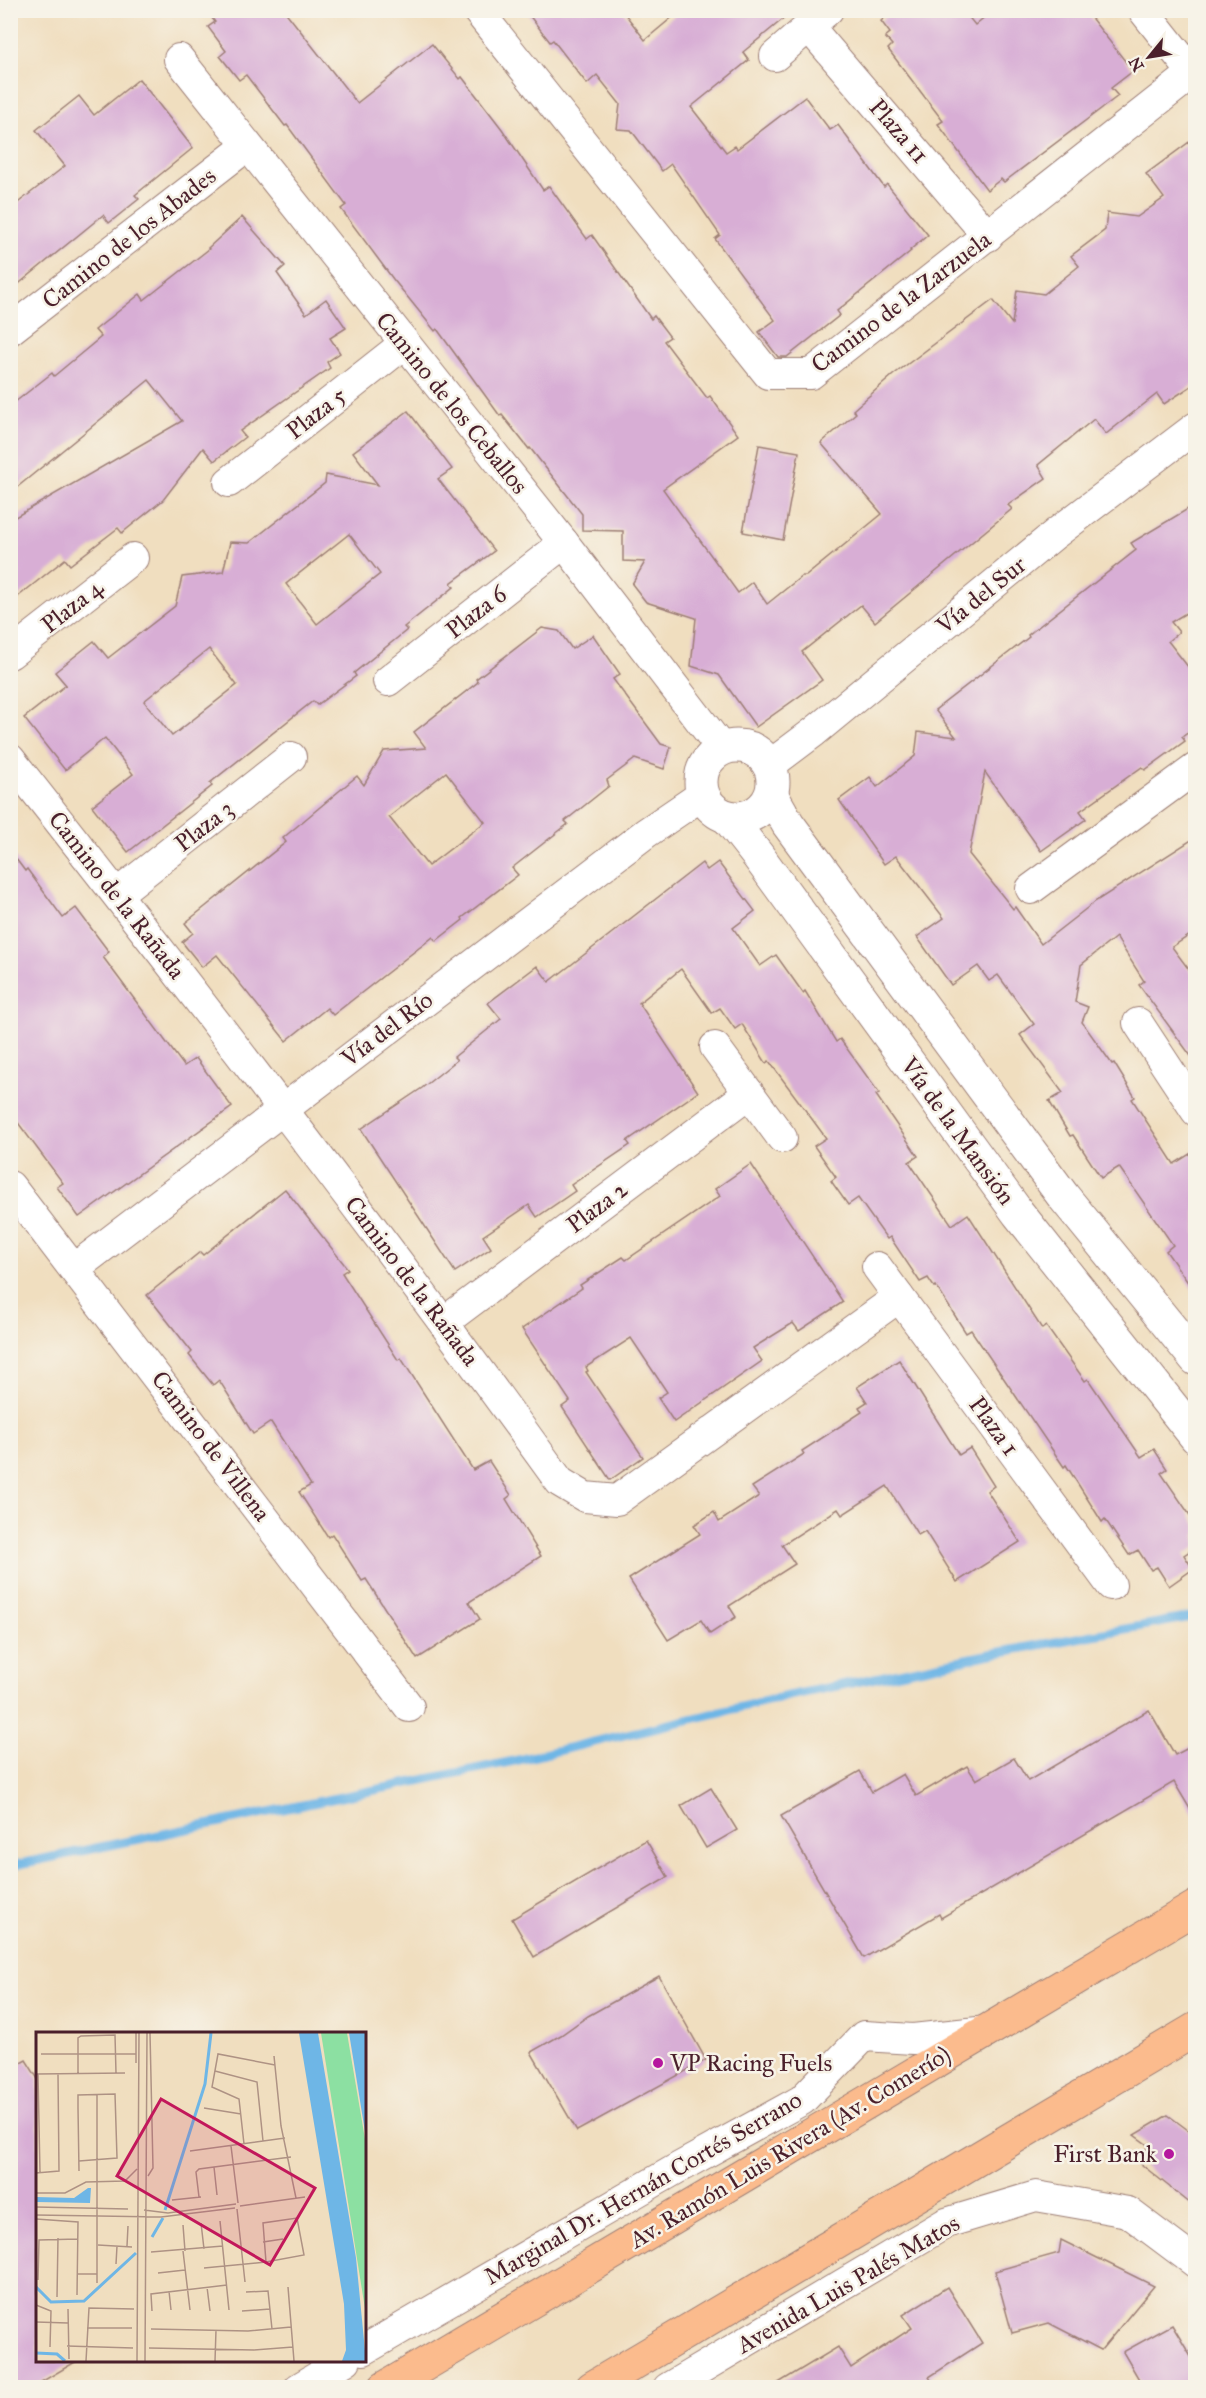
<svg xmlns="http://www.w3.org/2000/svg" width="1206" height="2398" font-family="'IM FELL Great Primer',serif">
  <rect width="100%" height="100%" fill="#f7f3e8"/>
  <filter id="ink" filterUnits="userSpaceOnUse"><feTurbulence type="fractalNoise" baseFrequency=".0167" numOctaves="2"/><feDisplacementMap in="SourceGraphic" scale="12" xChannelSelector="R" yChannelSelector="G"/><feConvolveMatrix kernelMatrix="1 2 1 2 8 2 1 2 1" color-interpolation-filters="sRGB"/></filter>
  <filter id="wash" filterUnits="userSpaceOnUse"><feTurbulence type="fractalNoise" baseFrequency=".008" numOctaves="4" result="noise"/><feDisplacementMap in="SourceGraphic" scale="24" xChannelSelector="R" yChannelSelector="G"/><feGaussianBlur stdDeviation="1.35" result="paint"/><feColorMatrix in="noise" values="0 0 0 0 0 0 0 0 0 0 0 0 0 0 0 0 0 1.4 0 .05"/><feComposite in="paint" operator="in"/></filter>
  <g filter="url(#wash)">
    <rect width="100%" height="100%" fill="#f0debf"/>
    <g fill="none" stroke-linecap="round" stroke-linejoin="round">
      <polyline stroke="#6eb6e6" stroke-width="9" points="10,1866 514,1761 788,1696 996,1653 1196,1616"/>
    </g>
    <g id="blocks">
      <g fill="#d8aed5" fill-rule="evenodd">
        <polygon points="206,10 284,10 357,103 432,44 460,79 462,77 502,129 543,190 549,186 587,239 592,235 651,319 654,316 670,337 664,341 707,398 710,396 738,435 663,489 738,593 752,582 767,604 802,576 806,576 882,514 821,443 856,413 853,410 893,375 993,300 1012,324 1017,290 1044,294 1079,266 1071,256 1105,230 1107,213 1137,217 1164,198 1146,174 1196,137 1196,383 1164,404 1157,394 1106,434 1094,419 1038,465 1046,478 1008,505 1012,509 875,622 861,605 802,652 822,680 756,727 719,675 691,666 696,618 646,602 632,584 645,562 623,561 623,531 582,530 582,514 530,448 529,449 502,415 500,416 437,329 435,331 393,279 341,209 346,205 287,125 285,126 246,75 239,80 220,56 226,51 208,27 215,22"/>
        <polygon points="525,10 622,10 645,40 681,10 794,10 743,52 749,60 691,107 726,152 735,146 737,149 805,97 830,130 838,125 884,187 887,184 928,235 910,250 911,251 837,311 840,315 787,357 778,357 759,332 775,320 715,239 720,235 671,164 662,171 631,130 617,129 620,104 597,75 587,84 553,40 550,42"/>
        <polygon points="893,10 963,10 975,25 993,10 1085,10 1133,71 1111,88 1118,96 1004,182 1001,179 987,190 938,124 943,121 888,49 892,45 885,37 890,33 881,21"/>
        <polygon points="139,79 193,148 135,195 139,199 109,223 103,215 10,291 10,209 65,166 36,130 79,96 94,115"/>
        <polygon points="242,217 285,266 277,273 306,314 326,299 346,328 330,338 340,353 327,362 330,368 240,431 245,437 214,461 203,448 163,500 122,533 118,528 70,565 65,559 10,603 10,520 182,421 149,380 10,493 10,406 52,373 54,376 101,337 95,330 140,294 144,300 209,249 208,248"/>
        <path d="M 408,411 L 452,469 L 438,479 L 494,551 L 451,583 L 454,587 L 404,627 L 407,630 L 354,673 L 356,676 L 317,705 L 313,701 L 210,783 L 212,786 L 128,852 L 92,806 L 133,774 L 105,738 L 65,770 L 24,718 L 66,685 L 55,672 L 94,641 L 108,658 L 175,606 L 182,577 L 223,572 L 230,542 L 249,543 L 325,483 L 326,475 L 378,485 L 353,452 ZM 349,534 L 380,574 L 317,624 L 286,584 ZM 209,649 L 237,685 L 172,736 L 144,701 Z"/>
        <polygon points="759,445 799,452 783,540 743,532"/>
        <polygon points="1196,504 1196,607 1171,622 1179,632 1168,641 1196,677 1196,727 1182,737 1185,741 1145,770 1142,767 1080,811 1086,819 1041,851 985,772 969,854 1013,909 1015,907 1041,944 1096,901 1196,837 1196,931 1172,947 1196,979 1196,1063 1139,985 1144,981 1116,937 1081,965 1075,1002 1088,1007 1082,1022 1112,1064 1114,1063 1135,1097 1132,1099 1174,1164 1196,1150 1196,1294 1166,1251 1173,1245 1119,1167 1101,1178 1073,1135 1070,1136 1049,1101 1063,1093 1020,1035 1034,1024 998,975 989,981 978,966 951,985 917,937 944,918 896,856 884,864 839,800 870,777 877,787 915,756 918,732 956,737 935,710 1029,637 1028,635 1136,550 1131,543"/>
        <path d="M 542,628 L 559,631 L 572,649 L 593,635 L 620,674 L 613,679 L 661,744 L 671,747 L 664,769 L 635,759 L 607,780 L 609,786 L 565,821 L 568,824 L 512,868 L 518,875 L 462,918 L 463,920 L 436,941 L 433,937 L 333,1015 L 327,1008 L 286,1041 L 217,955 L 202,967 L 182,942 L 193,933 L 185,923 L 286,842 L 283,838 L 357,776 L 364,785 L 384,751 L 426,748 L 414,732 L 478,682 L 476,679 ZM 446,772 L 485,822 L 428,866 L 389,817 Z"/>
        <polygon points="10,851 25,871 27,869 63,918 76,908 109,952 103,957 184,1066 196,1058 232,1107 79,1217 57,1187 63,1183 10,1112"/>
        <polygon points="718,862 755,911 733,928 760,966 776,955 803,993 805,991 836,1042 840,1039 879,1093 876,1095 918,1156 909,1162 952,1225 968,1214 1042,1329 1046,1326 1085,1381 1088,1379 1141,1457 1154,1449 1167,1469 1161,1473 1196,1524 1196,1547 1184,1555 1193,1569 1169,1586 1157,1567 1151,1570 1138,1550 1129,1555 1105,1519 1102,1522 1066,1465 1064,1467 971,1330 966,1333 936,1286 934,1287 928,1278 920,1282 890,1237 887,1239 858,1198 848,1205 831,1181 836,1177 814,1146 826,1138 769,1061 766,1063 742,1024 735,1029 720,1008 712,1013 681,969 639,1003 698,1092 627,1141 630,1145 571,1185 575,1191 537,1217 529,1205 483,1236 491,1248 455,1272 361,1129 422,1088 457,1060 454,1057 501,1019 488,1003 537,966 549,982 702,863 707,870"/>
        <polygon points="751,1164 843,1302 799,1331 793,1323 753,1348 762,1361 674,1422 658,1398 667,1392 631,1338 586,1367 588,1371 586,1372 643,1457 610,1480 562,1407 570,1401 522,1329 582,1288 580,1285 623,1257 626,1260 720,1196 715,1189"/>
        <polygon points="285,1189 348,1269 342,1273 398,1360 401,1358 473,1470 489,1461 511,1495 506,1499 541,1556 469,1602 480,1619 417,1659 366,1579 362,1581 332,1534 328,1537 299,1492 311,1485 271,1422 253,1434 219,1380 213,1385 189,1355 192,1352 147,1295 200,1252 203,1255"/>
        <polygon points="899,1360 959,1455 970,1448 994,1486 987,1491 1020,1542 957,1582 925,1531 918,1535 887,1486 842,1515 838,1509 782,1545 795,1564 729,1606 736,1617 710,1634 701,1620 668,1640 629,1579 700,1534 694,1525 714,1512 719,1522 759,1496 752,1487 804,1454 802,1451 862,1412 859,1407 867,1402 857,1387"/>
        <polygon points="1149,1710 1175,1755 1196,1744 1196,1819 1174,1782 941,1918 939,1914 864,1958 781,1816 860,1771 872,1792 903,1774 916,1796 967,1766 976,1780 1014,1758 1028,1781"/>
        <polygon points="711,1788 737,1830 706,1848 681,1806"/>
        <polygon points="646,1840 668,1877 534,1957 512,1919"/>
        <polygon points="659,1976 706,2060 577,2131 531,2052 561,2035 588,2016"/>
        <polygon points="26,2060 38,2079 38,2361 77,2361 31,2388 10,2388 10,2069"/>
        <polygon points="1168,2115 1196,2136 1196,2208 1137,2161 1149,2146 1134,2135"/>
        <polygon points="1061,2240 1154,2286 1101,2350 1049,2323 1012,2333 995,2271 1059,2253"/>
        <polygon points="947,2287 982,2343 929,2377 936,2388 770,2388 838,2347 851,2368 912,2328 903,2315"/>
        <polygon points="1172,2325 1196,2365 1196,2388 1144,2388 1123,2352"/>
      </g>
    </g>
  </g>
  <g filter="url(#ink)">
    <use href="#blocks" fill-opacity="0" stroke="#9d7e75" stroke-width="1.5"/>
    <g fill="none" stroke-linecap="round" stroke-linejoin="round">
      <defs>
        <g id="minor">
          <polyline points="477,10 768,374 811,374 1193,73"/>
          <polyline points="1143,10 1196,77"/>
          <polyline points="809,27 988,236"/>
          <polyline points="775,56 828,10"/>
          <polyline points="179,59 564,543 722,749"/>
          <polyline points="10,330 247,146"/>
          <polyline points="229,482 404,344"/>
          <polyline points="10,654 133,558"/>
          <polyline points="388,681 564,543"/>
          <path d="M 10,759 C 198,997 383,1237 560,1482 L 585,1497 L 617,1500 L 899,1297"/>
          <polyline points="770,765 814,732 1055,534 1196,427"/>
          <polyline points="1031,889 1196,768"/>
          <polyline points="117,894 291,757"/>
          <polyline points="1138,1023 1196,1111"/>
          <polyline points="715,1047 782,1138"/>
          <polyline points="10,1186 409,1707"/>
          <polyline points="877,1267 1111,1585"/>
          <polyline points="75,1268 646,833 702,795"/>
          <polyline points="444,1322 749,1093"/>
          <polyline points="364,2350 678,2168 802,2100 864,2036 913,2039 987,2031"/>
          <polyline points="299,2388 346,2360"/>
          <polyline points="668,2388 946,2223 1036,2196 1128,2212 1196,2263"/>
        </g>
        <g id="tertiary">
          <circle cx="737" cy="782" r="36"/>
          <polyline points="772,796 788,824 1063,1196 1196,1359"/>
          <polyline points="729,819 758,856 1018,1213 1196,1437"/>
        </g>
        <g id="primary">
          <polyline points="385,2388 1196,1907"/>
          <polyline points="592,2388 1196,2029"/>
        </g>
      </defs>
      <use href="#minor" stroke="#9d7e75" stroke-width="32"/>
      <use href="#tertiary" stroke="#9d7e75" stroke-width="35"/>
      <use href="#primary" stroke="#9d7e75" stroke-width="35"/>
      <use href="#minor" stroke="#fff" stroke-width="30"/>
      <use href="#tertiary" stroke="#fff" stroke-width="33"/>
      <use href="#primary" stroke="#fbbb8d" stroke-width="33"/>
    </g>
  </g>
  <g fill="#b5179e" stroke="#f7f3e8" stroke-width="2">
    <circle cx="658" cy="2063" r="6"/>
    <circle cx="1169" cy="2154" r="6"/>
  </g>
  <g text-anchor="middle" stroke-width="5" stroke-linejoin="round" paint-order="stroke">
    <g font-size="24" fill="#4a1f2b" stroke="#f7f3e8">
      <text transform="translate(899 131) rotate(49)" y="8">Plaza 11</text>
      <text transform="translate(129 238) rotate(-38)" y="8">Camino de los Abades</text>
      <text transform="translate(901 302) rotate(-37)" y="8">Camino de la Zarzuela</text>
      <text transform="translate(452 403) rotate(51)" y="8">Camino de los Ceballos</text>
      <text transform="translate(316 413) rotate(-38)" y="8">Plaza 5</text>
      <text transform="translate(981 595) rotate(-39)" y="8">Vía del Sur</text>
      <text transform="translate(72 606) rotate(-38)" y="8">Plaza 4</text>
      <text transform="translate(476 612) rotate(-38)" y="8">Plaza 6</text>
      <text transform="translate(204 826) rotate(-38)" y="8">Plaza 3</text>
      <text transform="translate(117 895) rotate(52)" y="8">Camino de la Rañada</text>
      <text transform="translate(387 1029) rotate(-37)" y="8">Vía del Río</text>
      <text transform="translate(958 1131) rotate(54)" y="8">Vía de la Mansión</text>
      <text transform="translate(597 1207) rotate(-37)" y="8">Plaza 2</text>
      <text transform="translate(412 1281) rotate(53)" y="8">Camino de la Rañada</text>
      <text transform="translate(994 1426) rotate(54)" y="8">Plaza 1</text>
      <text transform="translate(211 1446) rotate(53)" y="8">Camino de Villena</text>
      <text transform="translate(790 2147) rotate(-31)" y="8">Av. Ramón Luis Rivera (Av. Comerío)</text>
      <text transform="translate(643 2188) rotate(-30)" y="8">Marginal Dr. Hernán Cortés Serrano</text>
      <text transform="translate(848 2284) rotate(-30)" y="8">Avenida Luis Palés Matos</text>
    </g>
    <g font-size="24" fill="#4a1f2b" stroke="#f7f3e8" text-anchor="start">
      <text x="670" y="2071">VP Racing Fuels</text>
      <text x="1157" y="2162" text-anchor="end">First Bank</text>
    </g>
  </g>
  <g transform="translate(36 2032)">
    <rect width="330" height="330" fill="#f0debf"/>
    <path d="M 285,1 L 311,1 L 330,113 L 330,283 Z" fill="#8ce0a2"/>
    <path d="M 263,1 L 282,1 L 320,226 L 330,329 L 306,329 L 310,318 L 308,272 ZM 313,1 L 330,1 L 330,106 L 321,50 ZM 52,156 L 55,156 L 54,171 L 0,170 L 0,165 L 38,166 Z" fill="#6eb6e6"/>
    <path fill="none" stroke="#6eb6e6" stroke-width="3" d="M 129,178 L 169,52 L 175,1M 116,205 L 127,186M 0,255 L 15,270 L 48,269 L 100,221M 0,321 L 21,322 L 29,329"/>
    <path fill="none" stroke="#ae9284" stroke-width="1.5" d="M 100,1 L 100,31M 5,22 L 100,22M 238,24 L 245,94 L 260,166M 179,39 L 221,50 L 227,109M 1,42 L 89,41M 2,42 L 4,141M 42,42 L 42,6 L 45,4 L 79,3 L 80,41M 168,76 L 205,82M 208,112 L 203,67 L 176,55 L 182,22 L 239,33M 195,114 L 202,171M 154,119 L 249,106M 43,129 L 81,126 L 79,62 L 42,63 L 42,76 L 43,139M 178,135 L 181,163M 0,141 L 23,139 L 22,42M 112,144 L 117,136 L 114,1M 0,161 L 29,161 L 50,150 L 89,149 L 101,137M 163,165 L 160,140 L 163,137 L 255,125M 136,168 L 165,165M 204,174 L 269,165M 0,175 L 92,177M 201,177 L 209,250M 108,178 L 132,181 L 200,172M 0,183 L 125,185 L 199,176M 0,187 L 42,190 L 41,263M 184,189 L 193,278M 165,191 L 168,217M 147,193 L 149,219M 227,210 L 247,207M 62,213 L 96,215M 91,214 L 92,194M 147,219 L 154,278M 115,220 L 187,214M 80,232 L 81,214M 168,236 L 230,230 L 268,223 L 261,186 L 227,191 L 230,230M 122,241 L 149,238M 41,242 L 61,242M 2,248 L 3,208 L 42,207M 61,251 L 61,62M 171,255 L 174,279M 252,255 L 258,329M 133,259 L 135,278M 210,260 L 232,259 L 236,297M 21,265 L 22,206M 0,273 L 15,279 L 14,315M 32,277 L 33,327M 116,279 L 115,262 L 191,253M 206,279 L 234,277M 0,290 L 32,291M 51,296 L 96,296M 115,297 L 212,299 L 255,295M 31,314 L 97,316M 113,316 L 218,318 L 257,315M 50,329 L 53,276 L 98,277M 101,329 L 103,1M 109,329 L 111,1M 179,329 L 180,298"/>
    <path fill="#c2185b" fill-opacity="0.15" stroke="#c2185b" stroke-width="3" d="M 125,67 L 279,156 L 234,233 L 81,144 Z"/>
    <rect width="330" height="330" fill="none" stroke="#4a1f2b" stroke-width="3"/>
  </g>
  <rect width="1206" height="2398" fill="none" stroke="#f7f3e8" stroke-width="36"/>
  <g transform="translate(1149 57) rotate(240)" stroke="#f7f3e8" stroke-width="4.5" paint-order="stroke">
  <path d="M0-4.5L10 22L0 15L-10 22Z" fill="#4a1f2b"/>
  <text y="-9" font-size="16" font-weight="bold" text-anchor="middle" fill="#4a1f2b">N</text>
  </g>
</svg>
